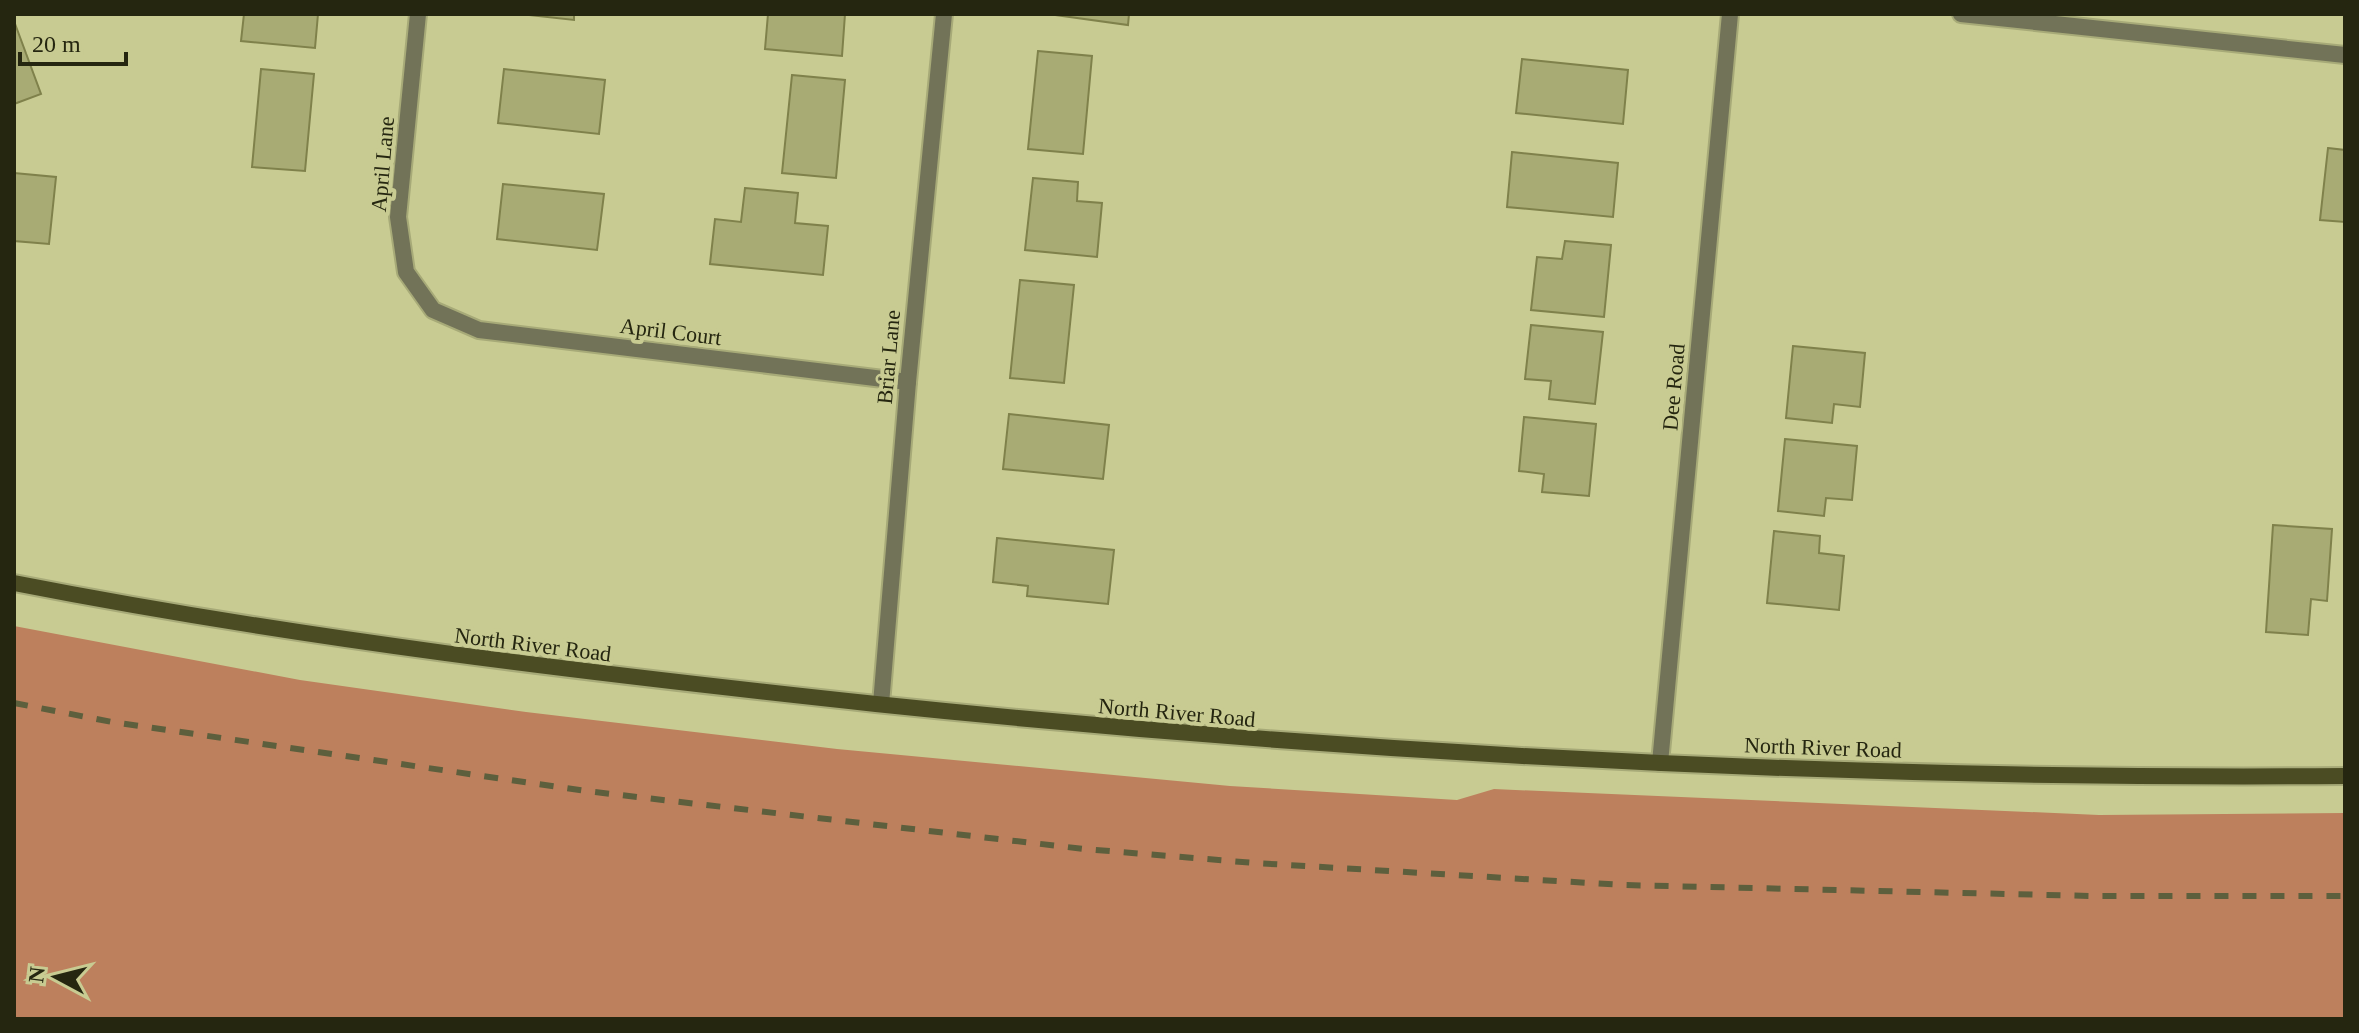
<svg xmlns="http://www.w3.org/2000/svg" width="2359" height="1033" font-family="Georgia,serif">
  <rect width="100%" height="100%" fill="#c8cb92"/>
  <polygon fill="#bd805d" points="14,626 300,680 526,712 837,749 1230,786 1457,800 1494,789 2099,815 2345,813 2345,1019 14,1019"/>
  <g fill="#a8ab74" stroke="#7f814b" stroke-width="2">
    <polygon points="244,14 318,14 315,48 241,41"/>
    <polygon points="520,14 574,14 574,20"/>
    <polygon points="768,14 845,14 842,56 765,49"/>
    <polygon points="1048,14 1129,14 1128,25"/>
    <polygon points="14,21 41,94 14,104"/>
    <polygon points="1038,51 1092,56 1083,154 1028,149"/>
    <polygon points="1522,59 1628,70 1623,124 1516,113"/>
    <polygon points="261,69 314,74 305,171 252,167"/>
    <polygon points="504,69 605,80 599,134 498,123"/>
    <polygon points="792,75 845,80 836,178 782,173"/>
    <polygon points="2328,148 2345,150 2345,222 2320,220"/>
    <polygon points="1512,152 1618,163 1613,217 1507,207"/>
    <polygon points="14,173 56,177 49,244 14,241"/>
    <polygon points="1033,178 1078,182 1077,201 1102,203 1097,257 1025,250"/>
    <polygon points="503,184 604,194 597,250 497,239"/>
    <polygon points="745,188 798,193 795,223 828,226 823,275 710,264 715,219 741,222"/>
    <polygon points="1565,241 1611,245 1604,317 1531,310 1537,257 1562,259"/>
    <polygon points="1020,280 1074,285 1064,383 1010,378"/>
    <polygon points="1531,325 1603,332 1595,404 1549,399 1551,381 1525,379"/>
    <polygon points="1793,346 1865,353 1860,407 1834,404 1832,423 1786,418"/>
    <polygon points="1009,414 1109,425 1103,479 1003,469"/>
    <polygon points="1524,417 1596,424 1589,496 1542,492 1544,474 1519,471"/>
    <polygon points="1785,439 1857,446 1852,500 1826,498 1824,516 1778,511"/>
    <polygon points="2273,525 2332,529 2327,601 2311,599 2308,635 2266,632"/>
    <polygon points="1774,531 1820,536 1819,553 1844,556 1839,610 1767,603"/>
    <polygon points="997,538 1114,550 1108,604 1027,596 1028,586 993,582"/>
  </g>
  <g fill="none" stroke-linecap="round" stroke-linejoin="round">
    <defs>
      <g id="minor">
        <polyline points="418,14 398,217 406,272 433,310 479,330 908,382"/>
        <polyline points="1961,14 2345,55"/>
        <polyline points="881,704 908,382 944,14"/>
        <polyline points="1660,763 1730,14"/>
      </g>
      <path id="secondary" d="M 14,583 C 300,639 587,673 876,704 C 1365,755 1854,780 2345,776"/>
    </defs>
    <use href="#minor" stroke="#a7aa78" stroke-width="20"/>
    <use href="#secondary" stroke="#a7aa78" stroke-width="20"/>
    <use href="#minor" stroke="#727358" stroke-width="16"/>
    <use href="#secondary" stroke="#4b4c23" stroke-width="16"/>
    <polyline stroke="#5d5f3d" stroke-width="6" stroke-dasharray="14 14" stroke-linecap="butt" points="14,703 112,722 586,791 1084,849 1255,863 1624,885 2092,896 2345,896"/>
  </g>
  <g text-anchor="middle" stroke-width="8" stroke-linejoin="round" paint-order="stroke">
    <g font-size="22" fill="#252610" stroke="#c8cb92">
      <text transform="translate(382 164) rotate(-85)" y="8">April Lane</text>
      <text transform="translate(671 331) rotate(7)" y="8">April Court</text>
      <text transform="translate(888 357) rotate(-85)" y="8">Briar Lane</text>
      <text transform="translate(1673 387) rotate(-85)" y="8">Dee Road</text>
      <text transform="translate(533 644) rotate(7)" y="8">North River Road</text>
      <text transform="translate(1177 712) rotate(5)" y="8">North River Road</text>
      <text transform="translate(1823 747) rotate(2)" y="8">North River Road</text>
    </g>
  </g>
  <rect width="2359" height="1033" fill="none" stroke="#252610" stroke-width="32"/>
  <g transform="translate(56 977) rotate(277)" stroke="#c8cb92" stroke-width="6" paint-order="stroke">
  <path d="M0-6L14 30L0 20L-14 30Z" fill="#252610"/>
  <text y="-12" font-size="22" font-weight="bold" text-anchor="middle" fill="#252610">N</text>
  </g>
  <path d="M20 52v12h106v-12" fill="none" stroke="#252610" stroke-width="4"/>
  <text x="32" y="52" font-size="24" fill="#252610" stroke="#c8cb92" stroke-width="6" paint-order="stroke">20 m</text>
</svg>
